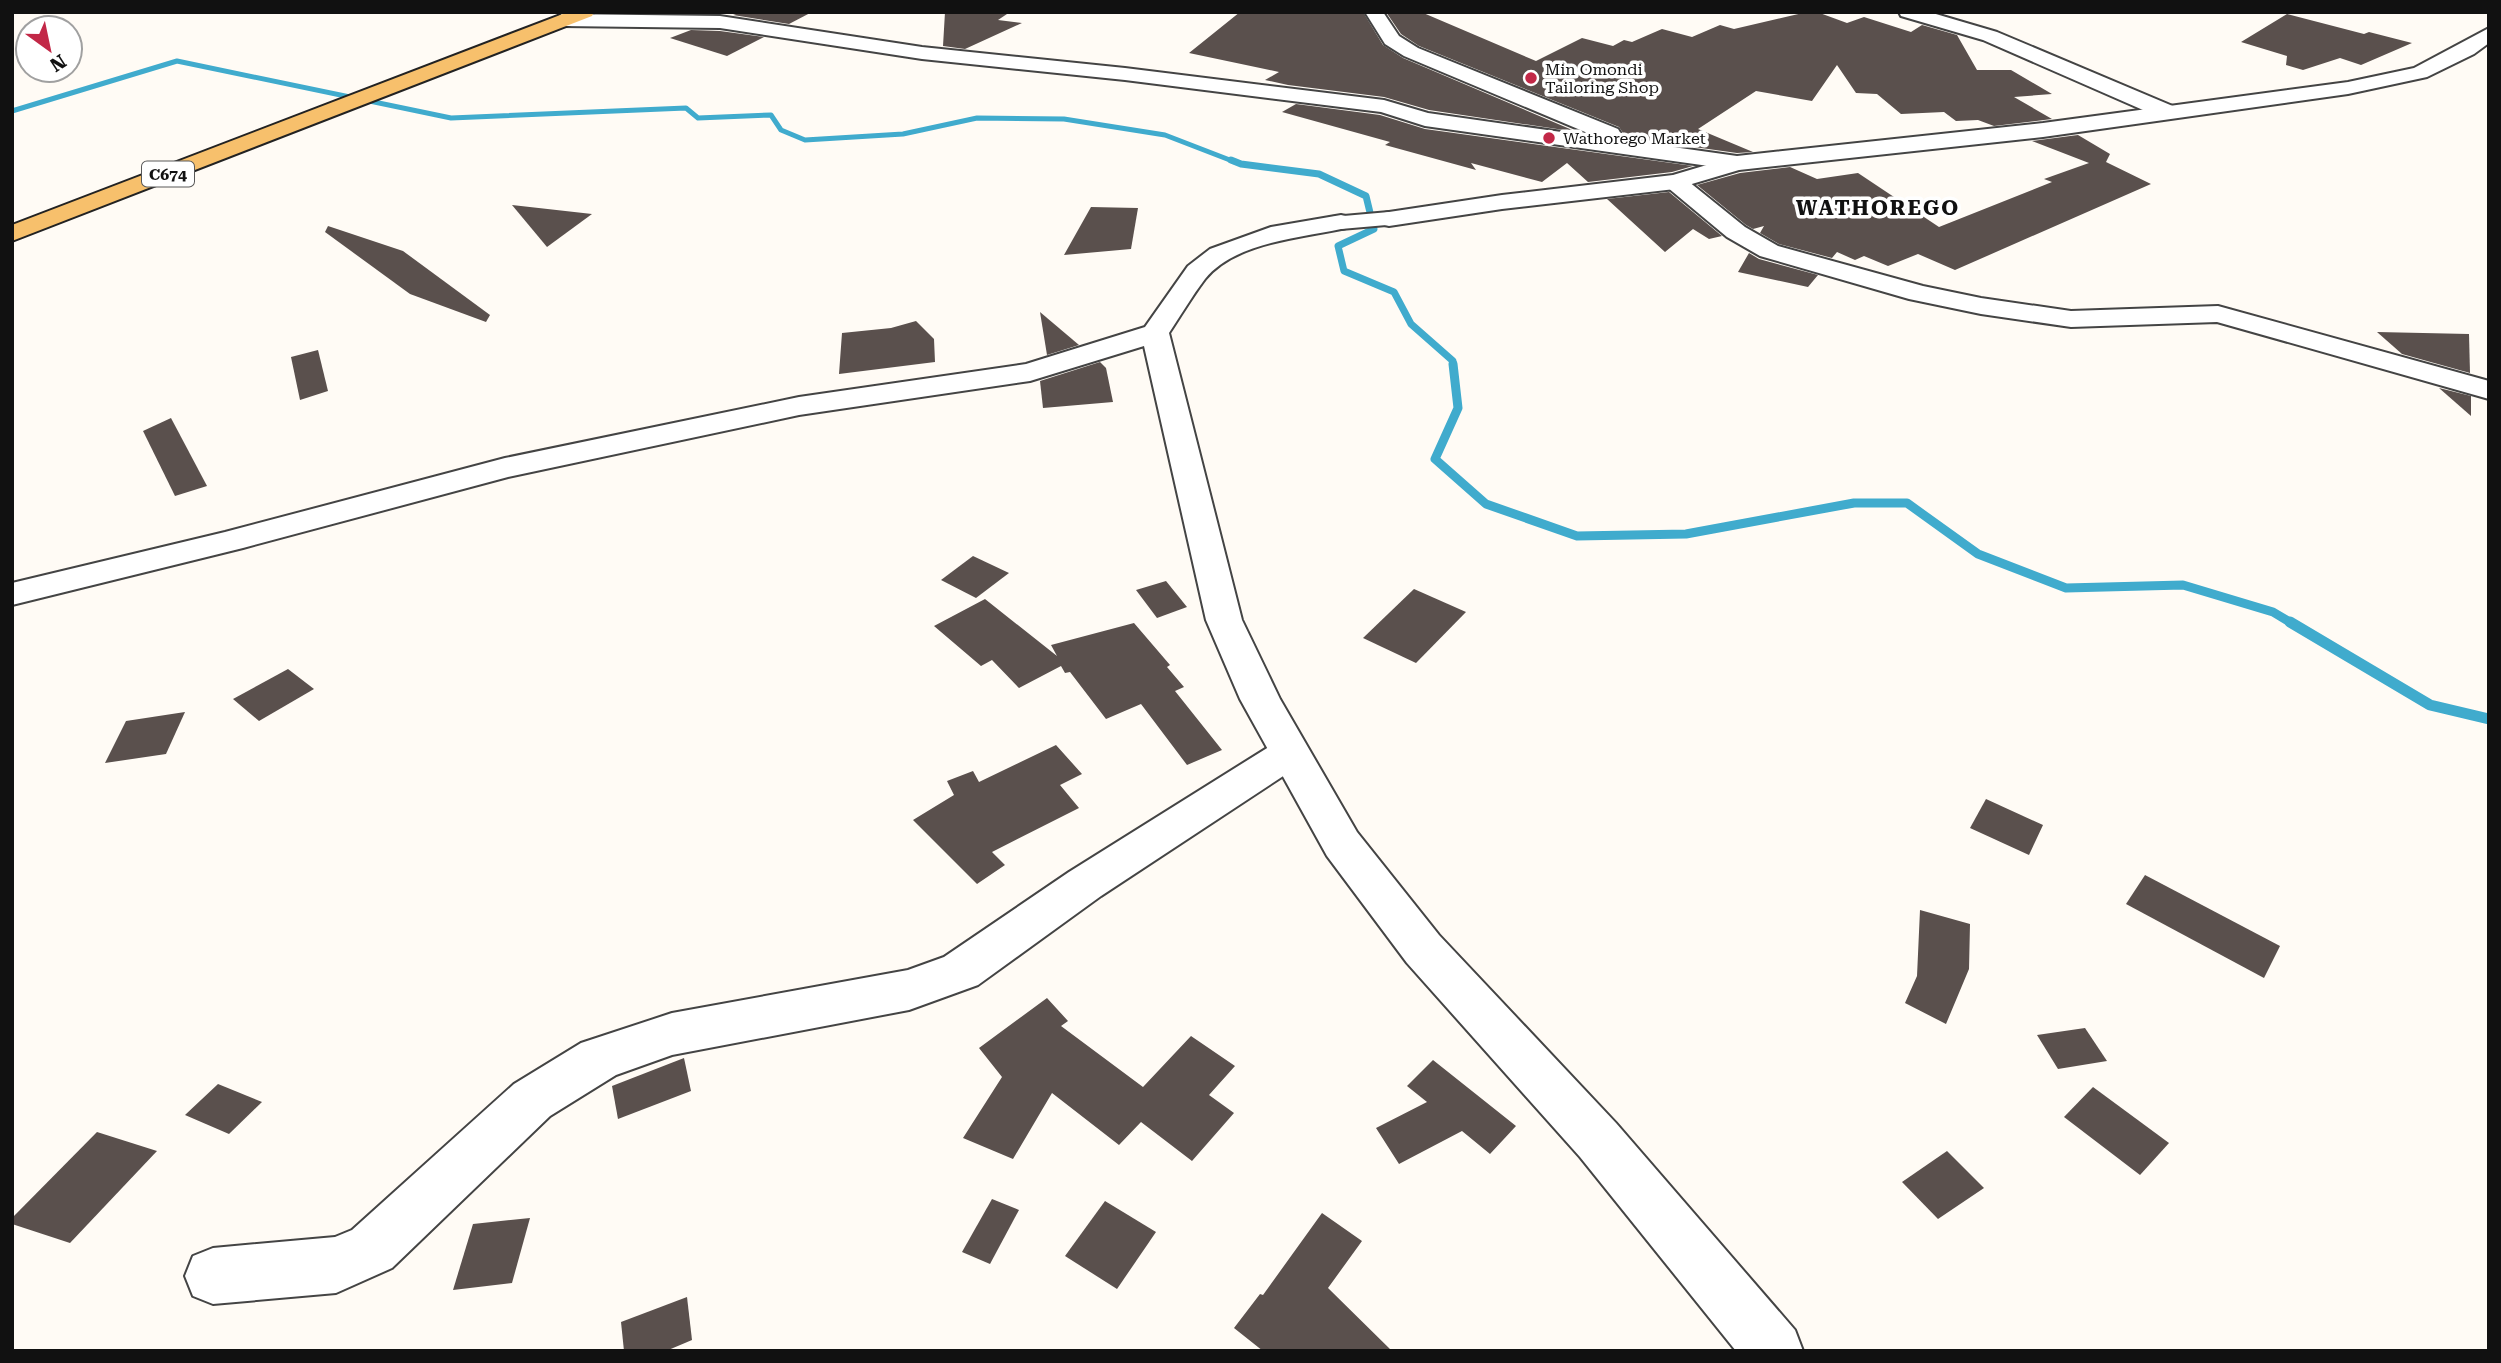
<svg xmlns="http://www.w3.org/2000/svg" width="2501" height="1363" font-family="'Roboto Serif',serif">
  <rect width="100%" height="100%" fill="#fffbf5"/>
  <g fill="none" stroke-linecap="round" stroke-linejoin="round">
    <polyline stroke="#40abcd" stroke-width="5" points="12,111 177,61 451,118 686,108 698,118 771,115 781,130 805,140 903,134 977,118 1064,119 1165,135 1235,162"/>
    <polyline stroke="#40abcd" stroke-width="7" points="1231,160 1241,164 1319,174 1366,196 1374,229 1338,246 1344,271 1394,292 1411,324 1453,361 1453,366"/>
    <polyline stroke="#40abcd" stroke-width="9" points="1453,364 1458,408 1435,459 1486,504 1577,536 1686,534 1854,503 1907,503 1978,554 2066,588 2183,585 2273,612 2293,624"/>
    <polyline stroke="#40abcd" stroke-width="11" points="2290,622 2430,705 2489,719"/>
  </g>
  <g fill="#5a504d">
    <polygon points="742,12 812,12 789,24 733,15"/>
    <polygon points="945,12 1010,12 998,20 1022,23 965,49 943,46"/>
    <polygon points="1240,12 1363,12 1383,45 1403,58 1577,132 1429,110 1384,97 1288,85 1265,80 1279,72 1189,53"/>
    <polygon points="1386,12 1421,12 1536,61 1582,38 1613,46 1624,40 1632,42 1662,29 1692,37 1720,25 1734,29 1807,12 1817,12 1847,23 1864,17 1911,32 1922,25 1957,35 1977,70 2011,70 2052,94 2014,97 2052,119 1994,126 1978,120 1956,121 1944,112 1901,114 1877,94 1856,93 1837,65 1812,101 1756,91 1698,129 1753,152 1737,153 1622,137 1623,133 1619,127 1419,46 1401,34"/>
    <polygon points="2287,14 2364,34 2369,32 2412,43 2361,65 2340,58 2303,70 2286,65 2287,56 2241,42"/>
    <polygon points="691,30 720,31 764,37 727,56 670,38"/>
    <polygon points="1296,104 1380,115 1425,129 1693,166 1672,172 1588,182 1567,163 1542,182 1471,163 1476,170 1385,145 1390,142 1282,112"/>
    <polygon points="2078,135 2110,154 2106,162 2151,184 1955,270 1918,254 1888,266 1864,256 1855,260 1837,252 1832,258 1779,244 1760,233 1764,226 1753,229 1746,225 1697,185 1740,173 1790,167 1817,179 1858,173 1939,227 2052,182 2044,179 2089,163 2032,141"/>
    <polygon points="1669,192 1722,236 1709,239 1693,229 1665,252 1607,199"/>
    <polygon points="512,205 592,214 547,247"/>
    <polygon points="1091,207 1138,208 1131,249 1064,255"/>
    <polygon points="328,226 403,251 490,315 486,322 410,294 325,232"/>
    <polygon points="1749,253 1759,259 1818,275 1808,287 1738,272"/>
    <polygon points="1040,312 1079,345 1047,355"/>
    <polygon points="916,321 934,339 935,362 839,374 842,333 891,328"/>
    <polygon points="2377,332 2469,334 2470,373 2402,354"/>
    <polygon points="318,350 328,391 300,400 291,357"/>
    <polygon points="1100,362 1106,368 1113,402 1043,408 1040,381"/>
    <polygon points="2439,388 2471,396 2471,416"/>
    <polygon points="171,418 207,486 175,496 143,431"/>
    <polygon points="973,556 1009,573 976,598 941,580"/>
    <polygon points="1166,581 1187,607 1157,618 1136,590"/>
    <polygon points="1414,589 1466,612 1416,663 1363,638"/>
    <polygon points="985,599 1057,656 1051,645 1134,623 1170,665 1167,667 1184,687 1175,691 1222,750 1187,765 1141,704 1106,719 1070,672 1065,673 1061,666 1019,688 992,660 981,666 934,626"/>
    <polygon points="288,669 314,689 259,721 233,699"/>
    <polygon points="185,712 166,754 105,763 126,721"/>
    <polygon points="1056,745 1082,774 1060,785 1079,808 992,852 1005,865 977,884 913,820 954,795 947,781 973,771 979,782"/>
    <polygon points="1986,799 2043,825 2029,855 1970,828"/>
    <polygon points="2145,875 2280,946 2264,978 2126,904"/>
    <polygon points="1920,910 1970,924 1969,969 1946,1024 1905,1003 1917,976"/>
    <polygon points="1047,998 1068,1021 1061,1026 1143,1087 1191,1036 1235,1066 1209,1095 1234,1113 1192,1161 1141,1122 1119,1145 1052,1093 1013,1159 963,1138 1002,1077 979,1048"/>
    <polygon points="2085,1028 2107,1061 2058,1069 2037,1035"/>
    <polygon points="684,1058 691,1091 618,1119 612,1086"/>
    <polygon points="1433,1060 1516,1126 1490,1154 1462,1131 1399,1164 1376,1128 1427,1102 1407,1086"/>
    <polygon points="218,1084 262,1102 229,1134 185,1115"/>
    <polygon points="2093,1087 2169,1143 2140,1175 2064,1117"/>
    <polygon points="97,1132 157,1151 70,1243 12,1224 12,1218"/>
    <polygon points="1947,1151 1984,1188 1938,1219 1902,1182"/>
    <polygon points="992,1199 1019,1210 990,1264 962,1252"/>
    <polygon points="1105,1201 1156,1232 1117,1289 1065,1256"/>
    <polygon points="1322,1213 1362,1241 1328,1288 1392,1351 1263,1351 1234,1328 1260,1294 1263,1295"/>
    <polygon points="530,1218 512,1283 453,1290 473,1224"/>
    <polygon points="687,1297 692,1340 666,1351 624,1351 621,1322"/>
  </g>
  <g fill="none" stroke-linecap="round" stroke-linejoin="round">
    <defs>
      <g id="minor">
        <polygon points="1365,12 1383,12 1399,36 1418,48 1618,129 1621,134 1616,139 1737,156 1745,158 1748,163 1745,168 1737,170 1425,126 1381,112 1125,80 922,59 720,28 562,26 553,20 562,14 720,16 922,47 1125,68 1384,100 1428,113 1597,137 1404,56 1385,44"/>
        <polygon points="1899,12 1929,12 1997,32 2175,107 2178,112 2175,117 2159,117 1983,40 1901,16"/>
        <polygon points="1675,175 1683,177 1745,227 1778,246 1923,286 1981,298 2071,311 2218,306 2489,381 2489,399 2217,322 2071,327 1981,314 1909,299 1760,256 1727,237 1667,187 1663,182 1667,177"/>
        <polygon points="1389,212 1398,214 1401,219 1398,224 1341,229 1332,227 1329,222 1332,217"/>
        <polygon points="1289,738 1303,743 1309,753 1303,763 1101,896 978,985 909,1010 672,1055 616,1075 550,1116 392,1268 336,1293 213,1304 193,1296 185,1276 193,1256 213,1248 335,1237 352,1230 514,1084 581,1043 672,1013 908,970 944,957 1069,872 1275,743"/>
      </g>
      <g id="tertiary">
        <polygon points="2489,28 2489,43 2474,54 2427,77 2348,94 2043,137 1739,170 1675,189 1502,209 1389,226 1380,224 1377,219 1380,214 1389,212 1502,195 1673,175 1737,156 2043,123 2348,82 2414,68"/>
        <path d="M 1341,215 L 1350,217 L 1353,222 L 1350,227 C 1305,238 1237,240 1205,279 C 1192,296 1181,315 1169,333 L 1242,620 L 1280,699 L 1357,832 L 1439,935 L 1616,1123 L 1795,1330 L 1803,1351 L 1736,1351 L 1580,1157 L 1407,963 L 1327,856 L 1240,699 L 1206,620 L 1144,346 L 1030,381 L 799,415 L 508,477 L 243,548 L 12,605 L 12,583 L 225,532 L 505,458 L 799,397 L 1026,364 L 1145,327 L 1188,266 L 1210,249 L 1271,227 Z"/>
      </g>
      <polygon id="primary" points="568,12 594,12 592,16 12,241 12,225"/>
    </defs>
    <use href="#minor" stroke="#444" stroke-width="4"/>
    <use href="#tertiary" stroke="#444" stroke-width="4"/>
    <use href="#primary" stroke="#222" stroke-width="4"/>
    <use href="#minor" fill="#fff" fill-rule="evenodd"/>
    <use href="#tertiary" fill="#fff" fill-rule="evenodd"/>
    <use href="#primary" fill="#f7c06c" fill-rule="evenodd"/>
  </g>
  <g fill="#c22847" stroke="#fff" stroke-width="2.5">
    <circle cx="1531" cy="78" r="7"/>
    <circle cx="1549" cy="138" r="7"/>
  </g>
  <g text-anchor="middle" stroke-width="7" stroke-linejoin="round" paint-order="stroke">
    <g font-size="16" fill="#111" stroke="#fff" text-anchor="start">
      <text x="1545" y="75">Min Omondi<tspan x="1545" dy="18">Tailoring Shop</tspan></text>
      <text x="1563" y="144">Wathorego Market</text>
    </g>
    <rect fill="#fff" stroke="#585858" stroke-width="2" x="142" y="161.5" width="52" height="25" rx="5"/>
    <g font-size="16" font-weight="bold" fill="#111">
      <text x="168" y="180">C674</text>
    </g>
    <g font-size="21" font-weight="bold" letter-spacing="2" fill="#111" stroke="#fff">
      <text x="1878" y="215">WATHOREGO</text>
    </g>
  </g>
  <rect width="2501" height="1363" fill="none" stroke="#111111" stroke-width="28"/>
  <g transform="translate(49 49) rotate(147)"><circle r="33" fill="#ffffff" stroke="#a0a0a0" stroke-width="2"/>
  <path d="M0-5L12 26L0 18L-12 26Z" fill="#c22847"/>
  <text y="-10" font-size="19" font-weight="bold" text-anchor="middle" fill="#111111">N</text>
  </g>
</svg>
